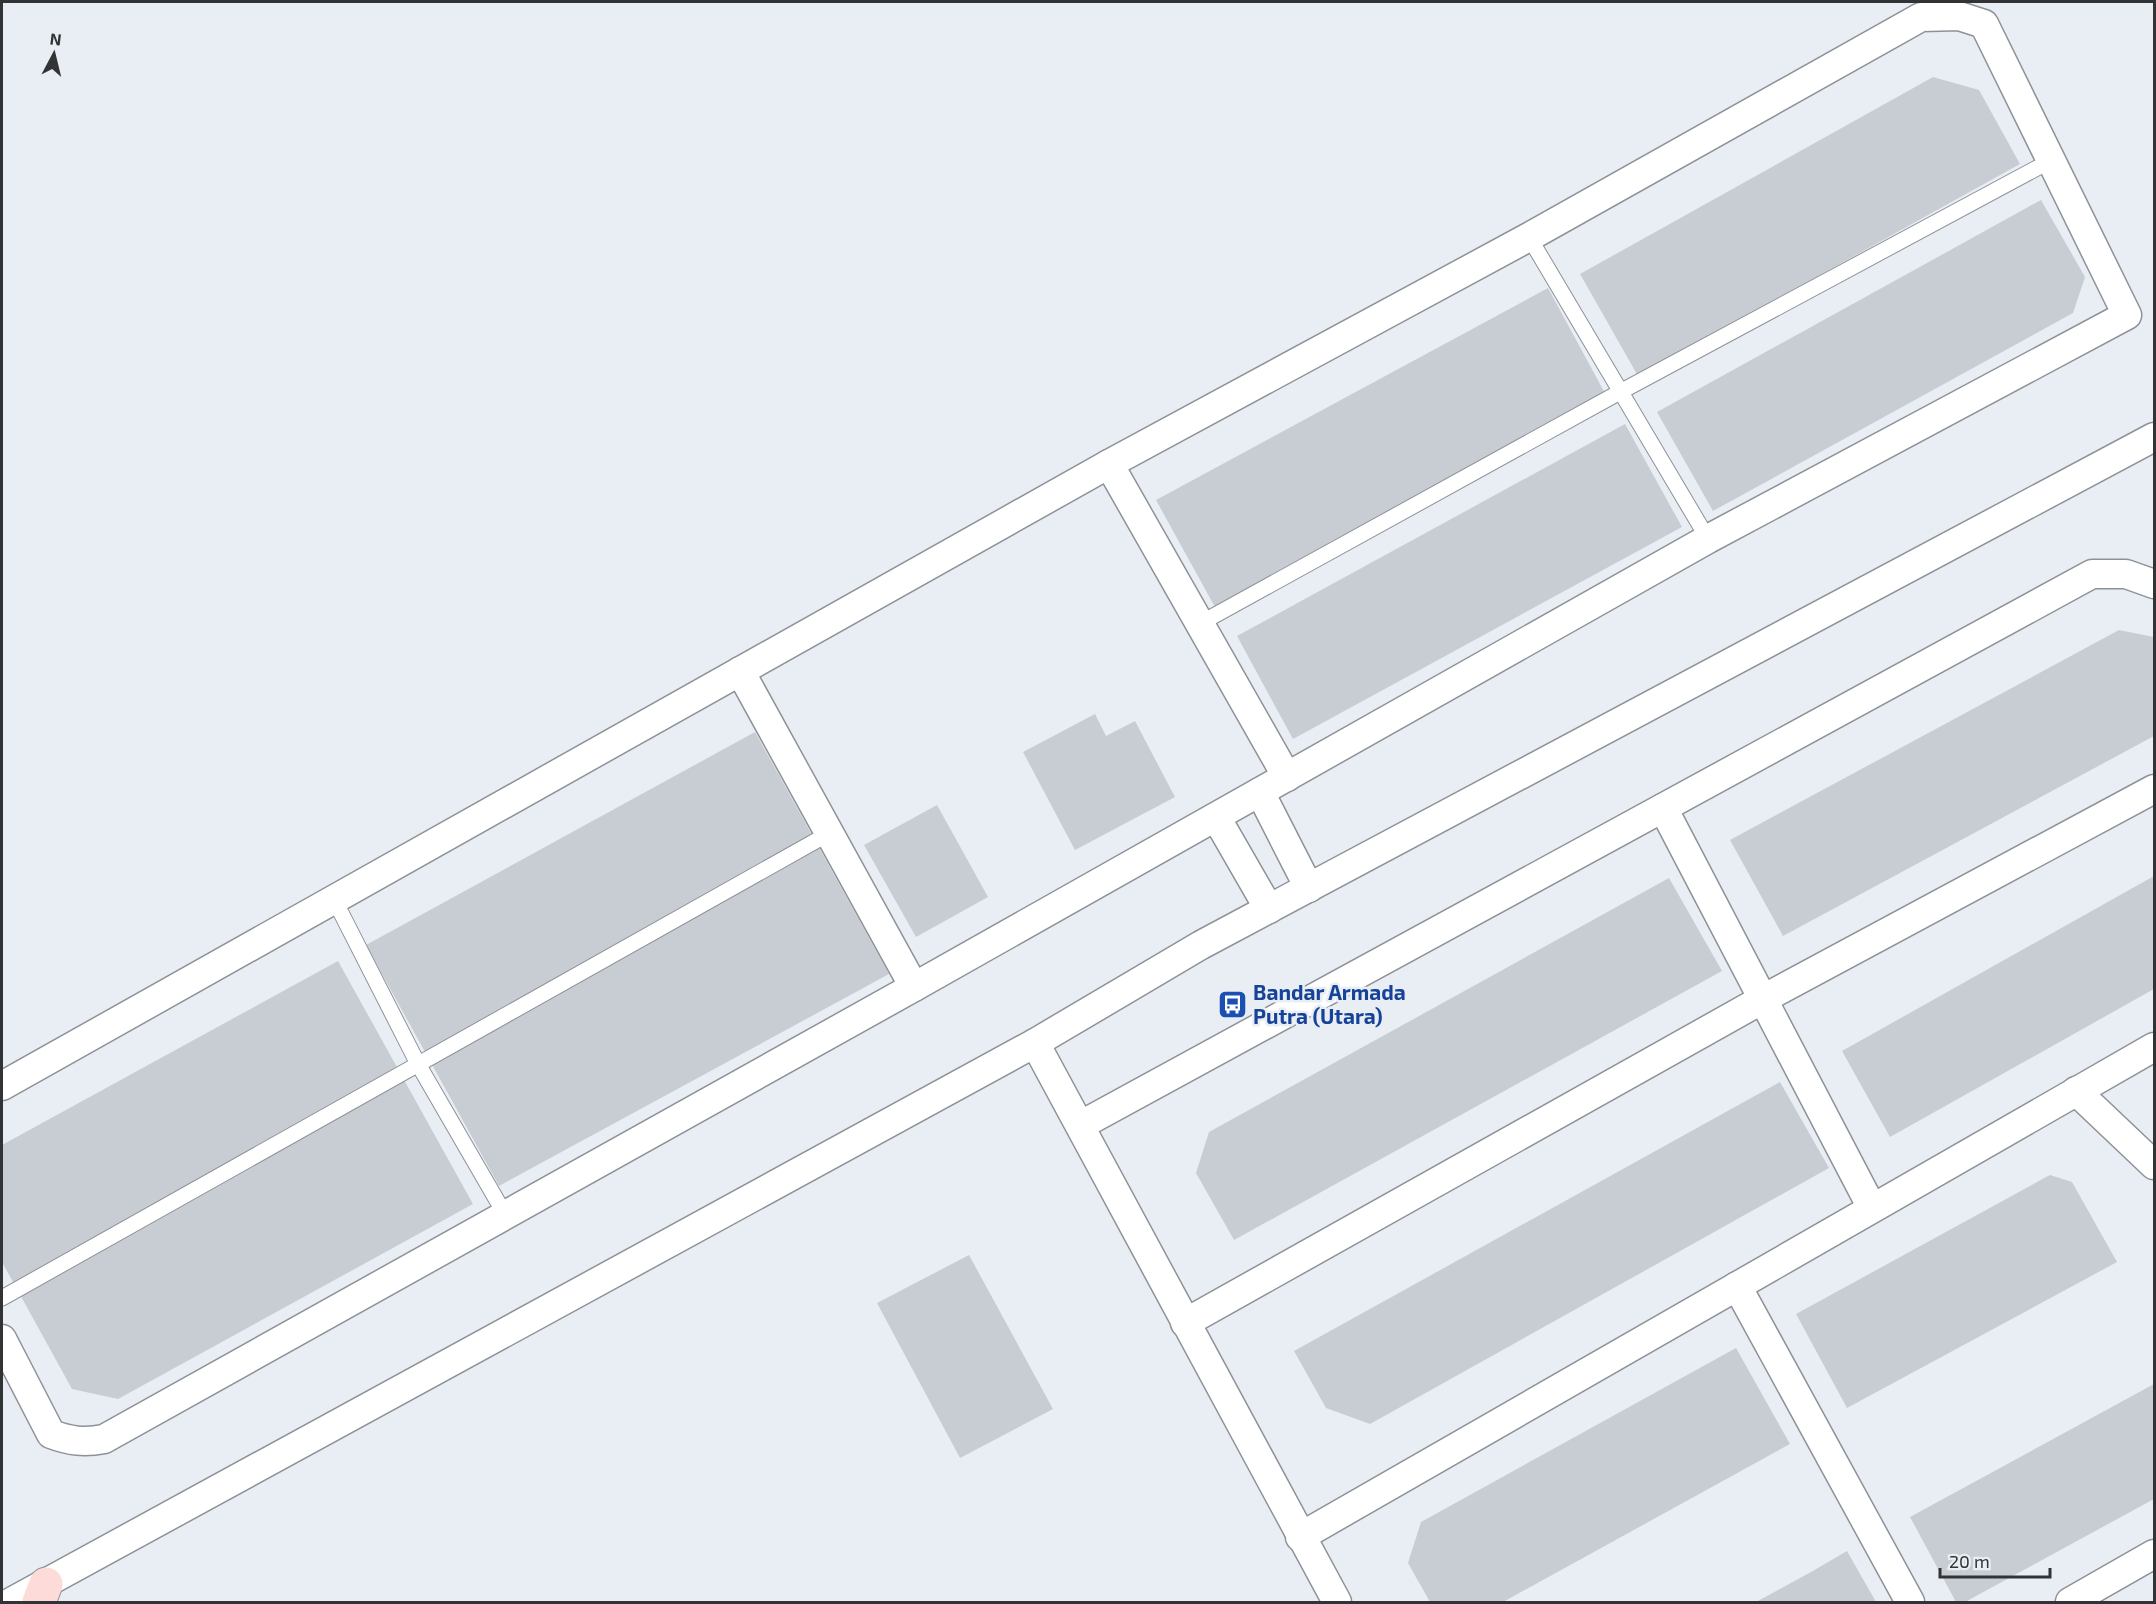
<svg xmlns="http://www.w3.org/2000/svg" width="2156" height="1604" font-family="'Exo 2',sans-serif">
  <rect width="100%" height="100%" fill="#e8eef4"/>
  <g fill="#c8cdd3">
    <polygon points="1933,77 1979,90 2020,164 1638,376 1580,274"/>
    <polygon points="2041,200 2085,277 2073,313 1713,511 1657,412"/>
    <polygon points="1548,288 1607,397 1216,609 1156,500"/>
    <polygon points="1625,424 1682,527 1293,739 1237,636"/>
    <polygon points="2119,630 2154,637 2154,736 1783,936 1730,840"/>
    <polygon points="1095,714 1106,736 1135,721 1175,797 1075,850 1023,752"/>
    <polygon points="755,732 889,974 499,1186 366,945"/>
    <polygon points="937,805 988,897 916,937 864,845"/>
    <polygon points="2154,876 2154,989 1890,1137 1842,1051"/>
    <polygon points="1669,878 1722,971 1234,1240 1196,1173 1209,1132"/>
    <polygon points="338,961 473,1204 118,1399 72,1389 2,1262 2,1145"/>
    <polygon points="1780,1082 1829,1168 1370,1424 1326,1408 1294,1351"/>
    <polygon points="2050,1175 2072,1182 2117,1262 1847,1408 1796,1314"/>
    <polygon points="969,1255 1053,1409 960,1458 877,1303"/>
    <polygon points="1736,1348 1790,1444 1503,1602 1430,1602 1408,1563 1421,1522"/>
    <polygon points="2154,1384 2154,1499 1965,1602 1956,1602 1910,1517"/>
    <polygon points="1847,1551 1876,1602 1756,1602 1811,1572"/>
  </g>
  <g fill="none" stroke-linecap="round" stroke-linejoin="round">
    <defs>
      <g id="lane">
        <polyline points="1529,237 1708,539"/>
        <polyline points="1199,624 1620,392 2050,161"/>
        <polyline points="334,899 418,1064 506,1216"/>
        <polyline points="2,1298 828,834"/>
      </g>
      <g id="street">
        <polyline points="1109,464 1287,777"/>
        <polyline points="740,671 914,987"/>
        <polyline points="1260,792 1309,888"/>
        <polyline points="1663,808 1872,1208"/>
        <polyline points="1216,817 1269,909"/>
        <polyline points="1035,1043 1337,1602"/>
        <path d="M 2,1086 L 1109,464 L 1529,237 L 1921,17 L 1959,16 L 1984,24 L 2127,315 L 1708,539 L 914,987 L 104,1439 C 84,1443 70,1441 51,1434 L 2,1339"/>
        <polyline points="2076,1091 2154,1165"/>
        <polyline points="1081,1125 2092,574 2126,574 2154,584"/>
        <polyline points="1737,1286 1910,1602"/>
        <polyline points="1185,1323 1763,999 2154,789"/>
        <polyline points="1300,1537 2154,1047"/>
        <polyline points="11,1602 1035,1043 1201,945 2154,437"/>
        <polyline points="2070,1602 2154,1554"/>
      </g>
      <polyline id="secondary" points="39,1602 46,1584"/>
    </defs>
    <use href="#lane" stroke="#8d9298" stroke-width="17"/>
    <use href="#street" stroke="#8d9298" stroke-width="31"/>
    <use href="#secondary" stroke="#8d9298" stroke-width="35"/>
    <use href="#lane" stroke="#fff" stroke-width="15"/>
    <use href="#street" stroke="#fff" stroke-width="28"/>
    <use href="#secondary" stroke="#fcdbd8" stroke-width="33"/>
  </g>
  <defs>
    <symbol id="bus-square" viewBox="-11 -11 22 22"><rect x="-9" y="-9" width="18" height="18" rx="4" fill="#1a4fb4" stroke="#e8eef4"/><path d="M-5-6H5V4H4V6H2V4H-2V6H-4V4H-5ZM-3.5-4V0h7V-4ZM-3.5 1.2v1.5H-2V1.2ZM2 1.2v1.5H3.5V1.2Z" fill="#fff"/></symbol>
  </defs>
  <g fill-rule="evenodd">
    <use href="#bus-square" x="1216" y="988" width="33" height="33"/>
  </g>
  <g text-anchor="middle" stroke-width="5" stroke-linejoin="round" paint-order="stroke">
    <g font-size="21" font-weight="bold" fill="#164399" stroke="#e8eef4" text-anchor="start">
      <text x="1253" y="1000">Bandar Armada<tspan x="1253" dy="24">Putra (Utara)</tspan></text>
    </g>
  </g>
  <rect width="2156" height="1604" fill="none" stroke="#313335" stroke-width="6"/>
  <g transform="translate(54 54) rotate(7)" stroke="#e8eef4" stroke-width="4.5" paint-order="stroke">
  <path d="M0-4.5L10 22L0 15L-10 22Z" fill="#313335"/>
  <text y="-9" font-size="16" font-weight="bold" text-anchor="middle" fill="#313335">N</text>
  </g>
  <path d="M1940 1568v9h110v-9" fill="none" stroke="#313335" stroke-width="3"/>
  <text x="1949" y="1568" font-size="18" fill="#313335" stroke="#e8eef4" stroke-width="4.5" paint-order="stroke">20 m</text>
</svg>
